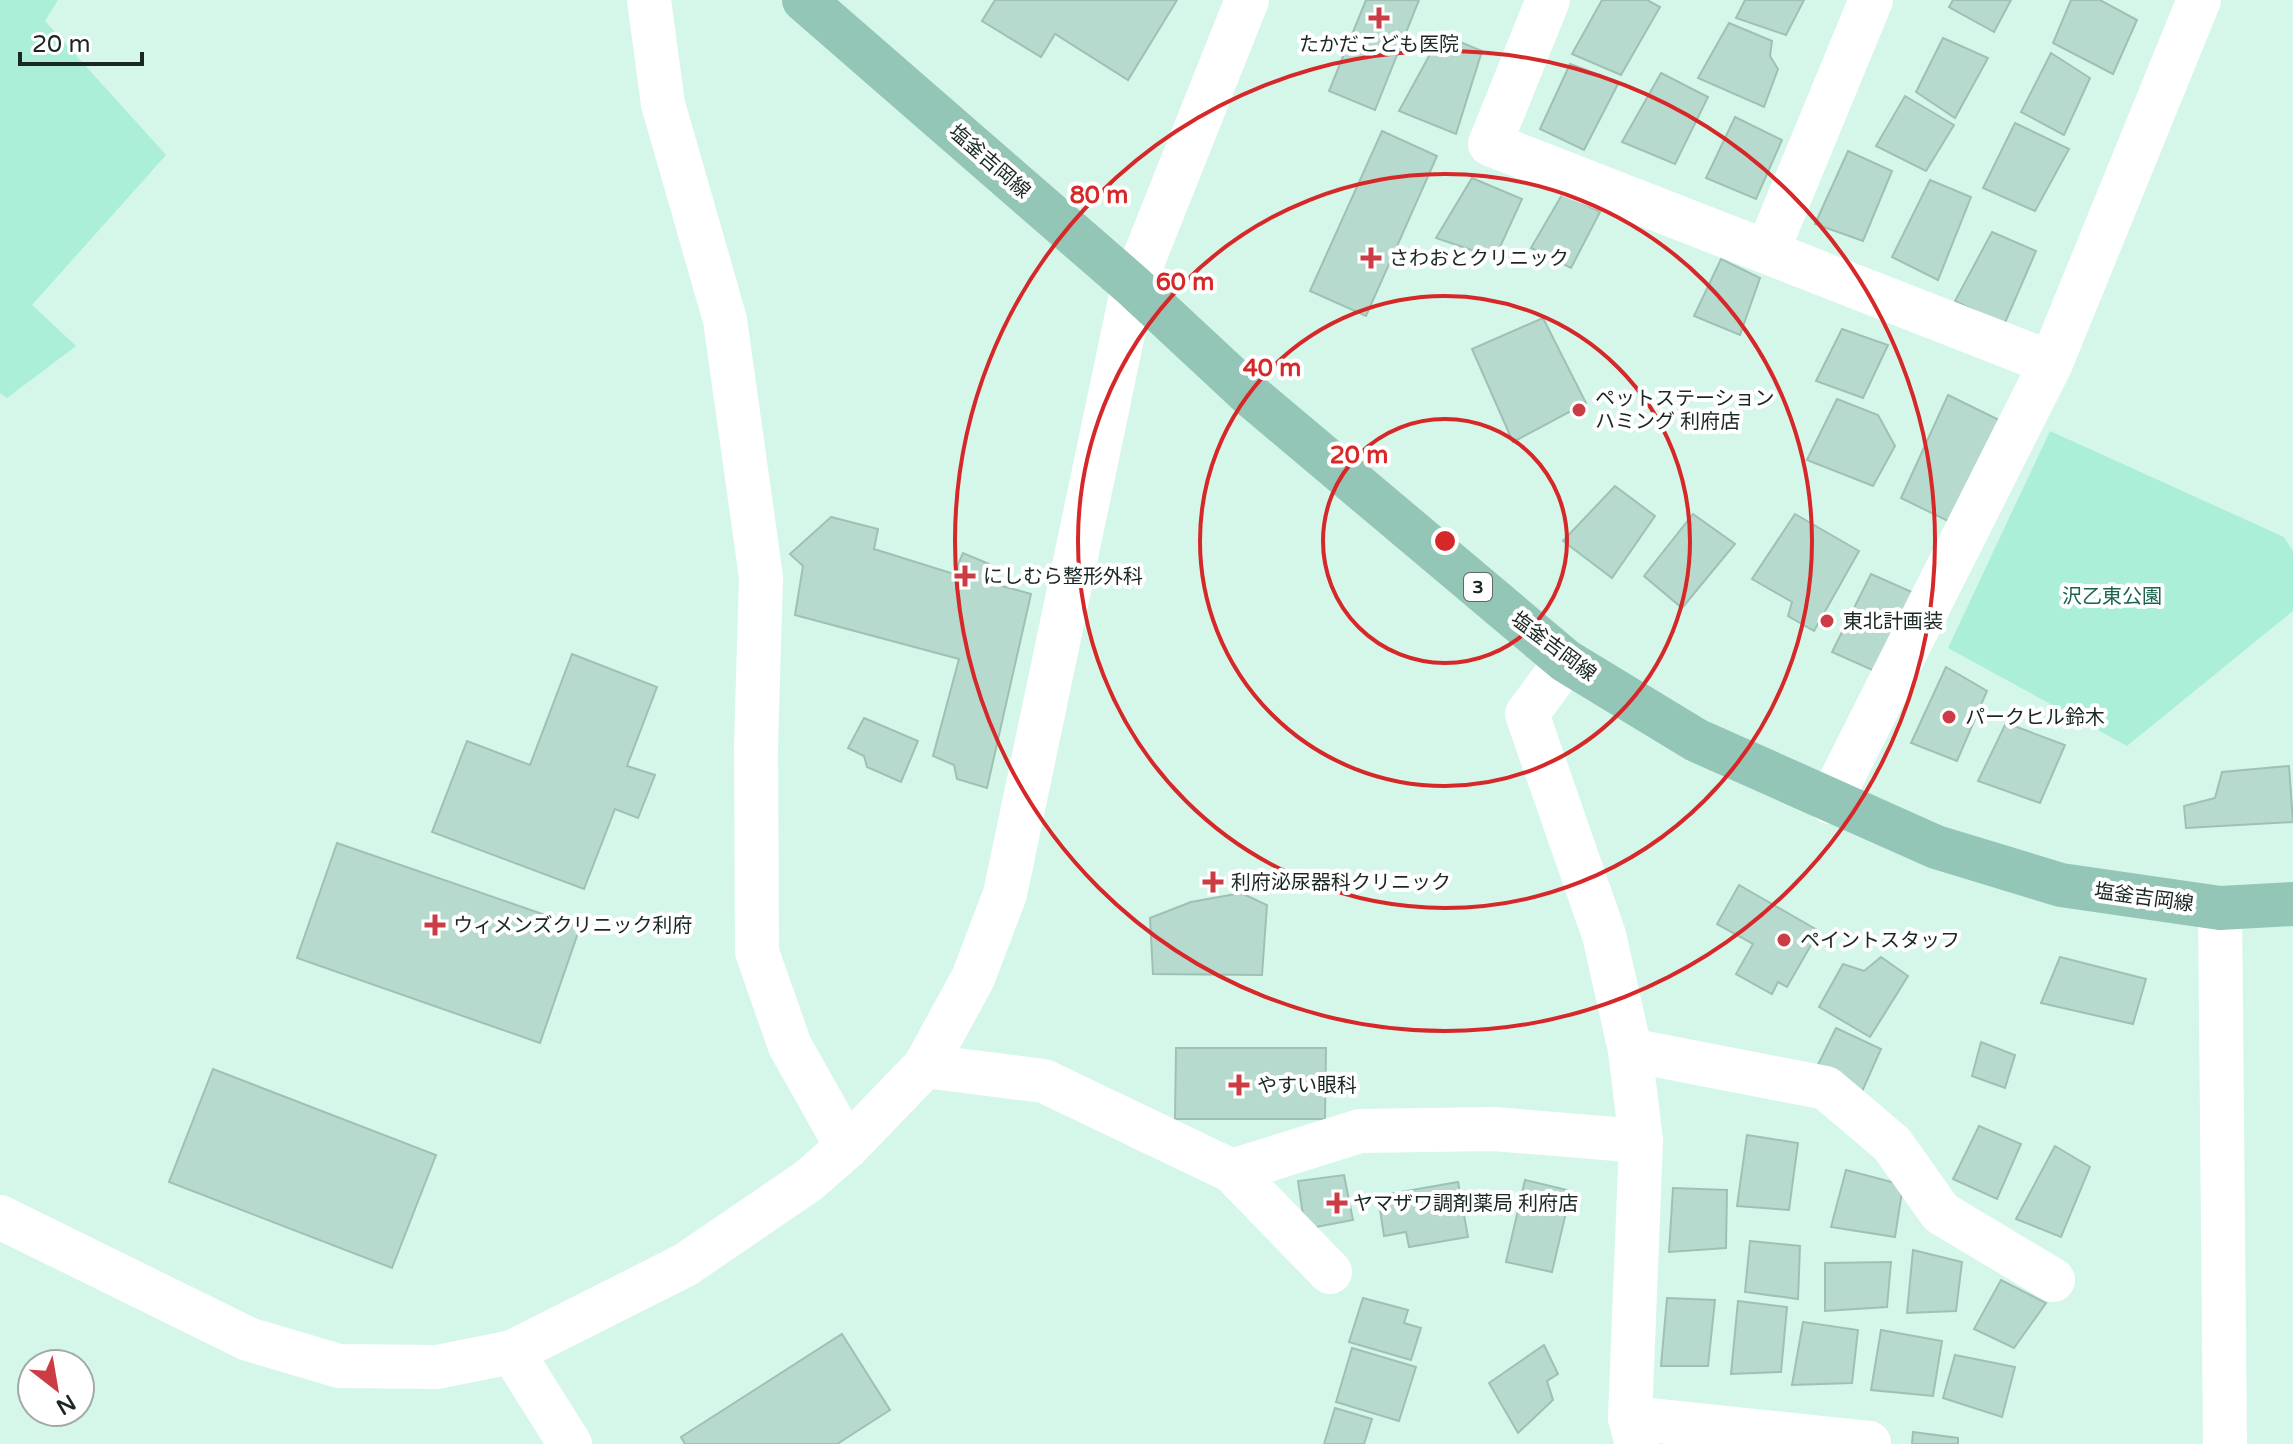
<svg xmlns="http://www.w3.org/2000/svg" width="2293" height="1444" font-family="'Varela Round','Noto Sans JP',sans-serif">
  <rect width="100%" height="100%" fill="#d4f7ea"/>
  <g fill="#abefd8">
    <polygon points="0,0 58,0 45,21 166,155 32,305 76,346 7,398 0,393"/>
    <polygon points="2050,431 2284,537 2293,551 2293,611 2127,746 1948,648"/>
  </g>
  <g fill="#b7dace" stroke="#9fc1b5" stroke-width="2">
    <polygon points="995,0 1177,0 1128,80 1055,34 1041,57 982,21"/>
    <polygon points="1366,0 1419,0 1375,110 1329,91"/>
    <polygon points="1602,0 1647,0 1660,7 1621,75 1572,54"/>
    <polygon points="1745,0 1804,0 1786,35 1736,18"/>
    <polygon points="1953,0 2011,0 1994,32 1949,7"/>
    <polygon points="2071,0 2100,0 2137,20 2113,74 2053,43"/>
    <polygon points="1729,23 1772,41 1770,56 1778,69 1764,107 1698,78"/>
    <polygon points="1441,34 1482,51 1456,134 1399,111"/>
    <polygon points="1943,38 1988,58 1955,118 1916,92"/>
    <polygon points="2051,53 2090,78 2064,135 2021,112"/>
    <polygon points="1570,64 1619,82 1584,150 1540,129"/>
    <polygon points="1661,73 1708,97 1675,164 1622,142"/>
    <polygon points="1905,96 1954,125 1926,171 1876,146"/>
    <polygon points="1735,117 1782,140 1756,199 1706,178"/>
    <polygon points="2015,123 2069,149 2035,211 1983,188"/>
    <polygon points="1382,131 1437,156 1366,316 1310,291"/>
    <polygon points="1848,151 1892,171 1863,241 1815,224"/>
    <polygon points="1472,178 1522,199 1495,258 1436,238"/>
    <polygon points="1930,180 1971,197 1938,280 1892,257"/>
    <polygon points="1563,193 1600,212 1571,268 1531,248"/>
    <polygon points="1992,232 2036,251 2004,325 1955,301"/>
    <polygon points="1721,259 1760,278 1740,335 1694,316"/>
    <polygon points="1543,318 1586,403 1513,442 1472,349"/>
    <polygon points="1842,329 1888,345 1863,398 1816,381"/>
    <polygon points="1948,395 1999,420 1952,523 1901,498"/>
    <polygon points="1837,399 1878,415 1895,446 1873,486 1807,460"/>
    <polygon points="1615,486 1655,516 1612,578 1563,541"/>
    <polygon points="1693,514 1735,544 1682,608 1644,576"/>
    <polygon points="1795,514 1859,551 1814,631 1788,616 1792,602 1752,579"/>
    <polygon points="831,517 878,529 874,549 954,574 963,553 989,564 988,582 1031,594 987,788 957,779 954,765 933,756 959,659 795,615 803,566 790,554"/>
    <polygon points="1871,574 1914,593 1879,673 1832,652"/>
    <polygon points="572,654 657,687 627,766 655,775 638,818 615,809 584,889 432,832 467,741 530,765"/>
    <polygon points="1946,667 1987,691 1957,761 1911,743"/>
    <polygon points="864,718 918,741 901,782 867,767 864,756 848,748"/>
    <polygon points="2006,723 2065,745 2040,803 1978,781"/>
    <polygon points="2289,766 2293,822 2186,828 2184,806 2215,798 2222,772"/>
    <polygon points="337,843 580,927 540,1043 297,958"/>
    <polygon points="1739,885 1819,931 1787,987 1778,982 1772,994 1736,974 1753,944 1717,924"/>
    <polygon points="1241,893 1267,905 1262,975 1153,974 1150,918 1191,902"/>
    <polygon points="1881,957 1908,976 1870,1037 1819,1007 1843,964 1864,971"/>
    <polygon points="2060,957 2146,979 2133,1024 2041,1003"/>
    <polygon points="1836,1028 1881,1049 1860,1096 1813,1075"/>
    <polygon points="1981,1042 2015,1055 2005,1088 1972,1076"/>
    <polygon points="1176,1048 1326,1048 1325,1119 1175,1119"/>
    <polygon points="213,1069 436,1155 392,1268 169,1182"/>
    <polygon points="1979,1126 2021,1144 1997,1199 1953,1179"/>
    <polygon points="1747,1135 1798,1143 1789,1210 1737,1206"/>
    <polygon points="2055,1146 2090,1167 2061,1237 2016,1219"/>
    <polygon points="1846,1170 1903,1185 1895,1237 1831,1227"/>
    <polygon points="1344,1175 1353,1220 1305,1229 1298,1181"/>
    <polygon points="1525,1180 1571,1191 1552,1272 1506,1262"/>
    <polygon points="1458,1182 1468,1237 1409,1247 1406,1232 1384,1236 1378,1196"/>
    <polygon points="1673,1188 1727,1190 1726,1248 1669,1252"/>
    <polygon points="1750,1241 1800,1246 1798,1299 1745,1292"/>
    <polygon points="1913,1250 1962,1262 1956,1311 1907,1313"/>
    <polygon points="1891,1262 1887,1307 1825,1311 1825,1263"/>
    <polygon points="2001,1280 2046,1303 2014,1348 1974,1329"/>
    <polygon points="1363,1298 1408,1310 1404,1323 1421,1328 1411,1360 1349,1342"/>
    <polygon points="1667,1298 1715,1300 1708,1366 1661,1366"/>
    <polygon points="1738,1301 1787,1307 1781,1372 1731,1374"/>
    <polygon points="1803,1322 1858,1330 1852,1383 1792,1385"/>
    <polygon points="1881,1330 1942,1341 1933,1396 1871,1390"/>
    <polygon points="842,1334 890,1410 837,1444 685,1444 681,1437"/>
    <polygon points="1544,1345 1558,1374 1547,1381 1553,1400 1518,1433 1489,1383"/>
    <polygon points="1352,1348 1416,1367 1399,1421 1336,1402"/>
    <polygon points="1955,1355 2015,1367 2002,1417 1943,1398"/>
    <polygon points="1335,1408 1372,1419 1364,1444 1324,1444"/>
    <polygon points="1913,1432 1958,1438 1958,1444 1912,1444"/>
  </g>
  <g fill="none" stroke-linecap="round" stroke-linejoin="round">
    <g stroke="#fff" stroke-width="44">
      <polyline points="649,0 663,104 725,320 761,577 756,745 757,952 790,1046 847,1147"/>
      <polyline points="1548,0 1490,144 2051,363"/>
      <polyline points="1767,252 1871,0"/>
      <polyline points="1566,661 1527,714 1604,935 1630,1050 1641,1141 1630,1418 1637,1444"/>
      <polyline points="1830,802 2051,363 2199,0"/>
      <polyline points="2220,908 2225,1444"/>
      <polyline points="1630,1050 1826,1088 1892,1144 1941,1213 2053,1280"/>
      <polyline points="925,1066 1044,1081 1232,1171 1330,1272"/>
      <polyline points="1232,1171 1360,1131 1493,1129 1641,1141"/>
      <polyline points="0,1217 248,1339 339,1366 437,1367 512,1352 685,1265 808,1181 847,1147 925,1066 973,978 1005,894 1133,286 1247,0"/>
      <polyline points="512,1352 570,1444"/>
      <polyline points="1630,1418 1869,1443"/>
    </g>
    <polyline stroke="#94c6b8" stroke-width="44" points="804,0 1133,286 1250,395 1566,661 1696,740 1936,847 2061,885 2220,908 2293,904"/>
  </g>
  <g fill="none" stroke="#d62828" stroke-width="4">
    <circle cx="1445" cy="541" r="122"/>
    <circle cx="1445" cy="541" r="245"/>
    <circle cx="1445" cy="541" r="367"/>
    <circle cx="1445" cy="541" r="490"/>
  </g>
  <g fill="#cc3c44" stroke="#fff" stroke-width="3">
    <path d="M1375 6h8v8h8v8h-8v8h-8v-8h-8v-8h8z"/>
    <path d="M1367 246h8v8h8v8h-8v8h-8v-8h-8v-8h8z"/>
    <circle cx="1579" cy="410" r="8"/>
    <path d="M961 564h8v8h8v8h-8v8h-8v-8h-8v-8h8z"/>
    <circle cx="1827" cy="621" r="8"/>
    <circle cx="1949" cy="717" r="8"/>
    <path d="M1209 870h8v8h8v8h-8v8h-8v-8h-8v-8h8z"/>
    <path d="M431 913h8v8h8v8h-8v8h-8v-8h-8v-8h8z"/>
    <circle cx="1784" cy="940" r="8"/>
    <path d="M1235 1073h8v8h8v8h-8v8h-8v-8h-8v-8h8z"/>
    <path d="M1333 1191h8v8h8v8h-8v8h-8v-8h-8v-8h8z"/>
  </g>
  <g text-anchor="middle" stroke-width="8" stroke-linejoin="round" paint-order="stroke">
    <rect fill="#fff" stroke="#5f6865" stroke-width="2" x="1464" y="573" width="28" height="28" rx="6"/>
    <g font-size="18" font-weight="bold" fill="#1a2723">
      <text x="1478" y="593">3</text>
    </g>
    <g font-size="20" fill="#1a2723" stroke="#fff" text-anchor="start">
      <text x="1379" y="51" text-anchor="middle">たかだこども医院</text>
      <text x="1389" y="265">さわおとクリニック</text>
      <text x="1595" y="405">ペットステーション<tspan x="1595" dy="23">ハミング 利府店</tspan></text>
      <text x="983" y="583">にしむら整形外科</text>
      <text x="1843" y="628">東北計画装</text>
      <text x="1965" y="724">パークヒル鈴木</text>
      <text x="1231" y="889">利府泌尿器科クリニック</text>
      <text x="453" y="932">ウィメンズクリニック利府</text>
      <text x="1800" y="947">ペイントスタッフ</text>
      <text x="1257" y="1092">やすい眼科</text>
      <text x="1353" y="1210">ヤマザワ調剤薬局 利府店</text>
    </g>
    <g font-size="20" fill="#1a2723" stroke="#fff">
      <text transform="translate(990 161) rotate(41)" y="7">塩釜吉岡線</text>
      <text transform="translate(1554 646) rotate(37)" y="7">塩釜吉岡線</text>
      <text transform="translate(2144 897) rotate(8)" y="7">塩釜吉岡線</text>
    </g>
    <g font-size="20" fill="#1b6451" stroke="#fff">
      <text x="2112" y="603">沢乙東公園</text>
    </g>
  </g>
  <circle cx="1445" cy="541" r="12" fill="#d62828" stroke="#fff" stroke-width="4"/>
  <g font-size="24" text-anchor="middle" font-weight="bold" fill="#d62828" stroke="#fff" stroke-width="8" stroke-linejoin="round" paint-order="stroke">
    <text x="1099" y="203">80 m</text>
    <text x="1185" y="290">60 m</text>
    <text x="1272" y="376">40 m</text>
    <text x="1359" y="463">20 m</text>
  </g>
  <g transform="translate(56 1388) rotate(149)"><circle r="38" fill="#ffffff" stroke="#a3a9a7" stroke-width="2"/>
  <path d="M0-6L14 30L0 20L-14 30Z" fill="#cc3c44"/>
  <text y="-12" font-size="22" font-weight="bold" text-anchor="middle" fill="#1a2723">N</text>
  </g>
  <path d="M20 52v12h122v-12" fill="none" stroke="#1a2723" stroke-width="4"/>
  <text x="32" y="52" font-size="24" fill="#1a2723" stroke="#ffffff" stroke-width="6" paint-order="stroke">20 m</text>
</svg>
